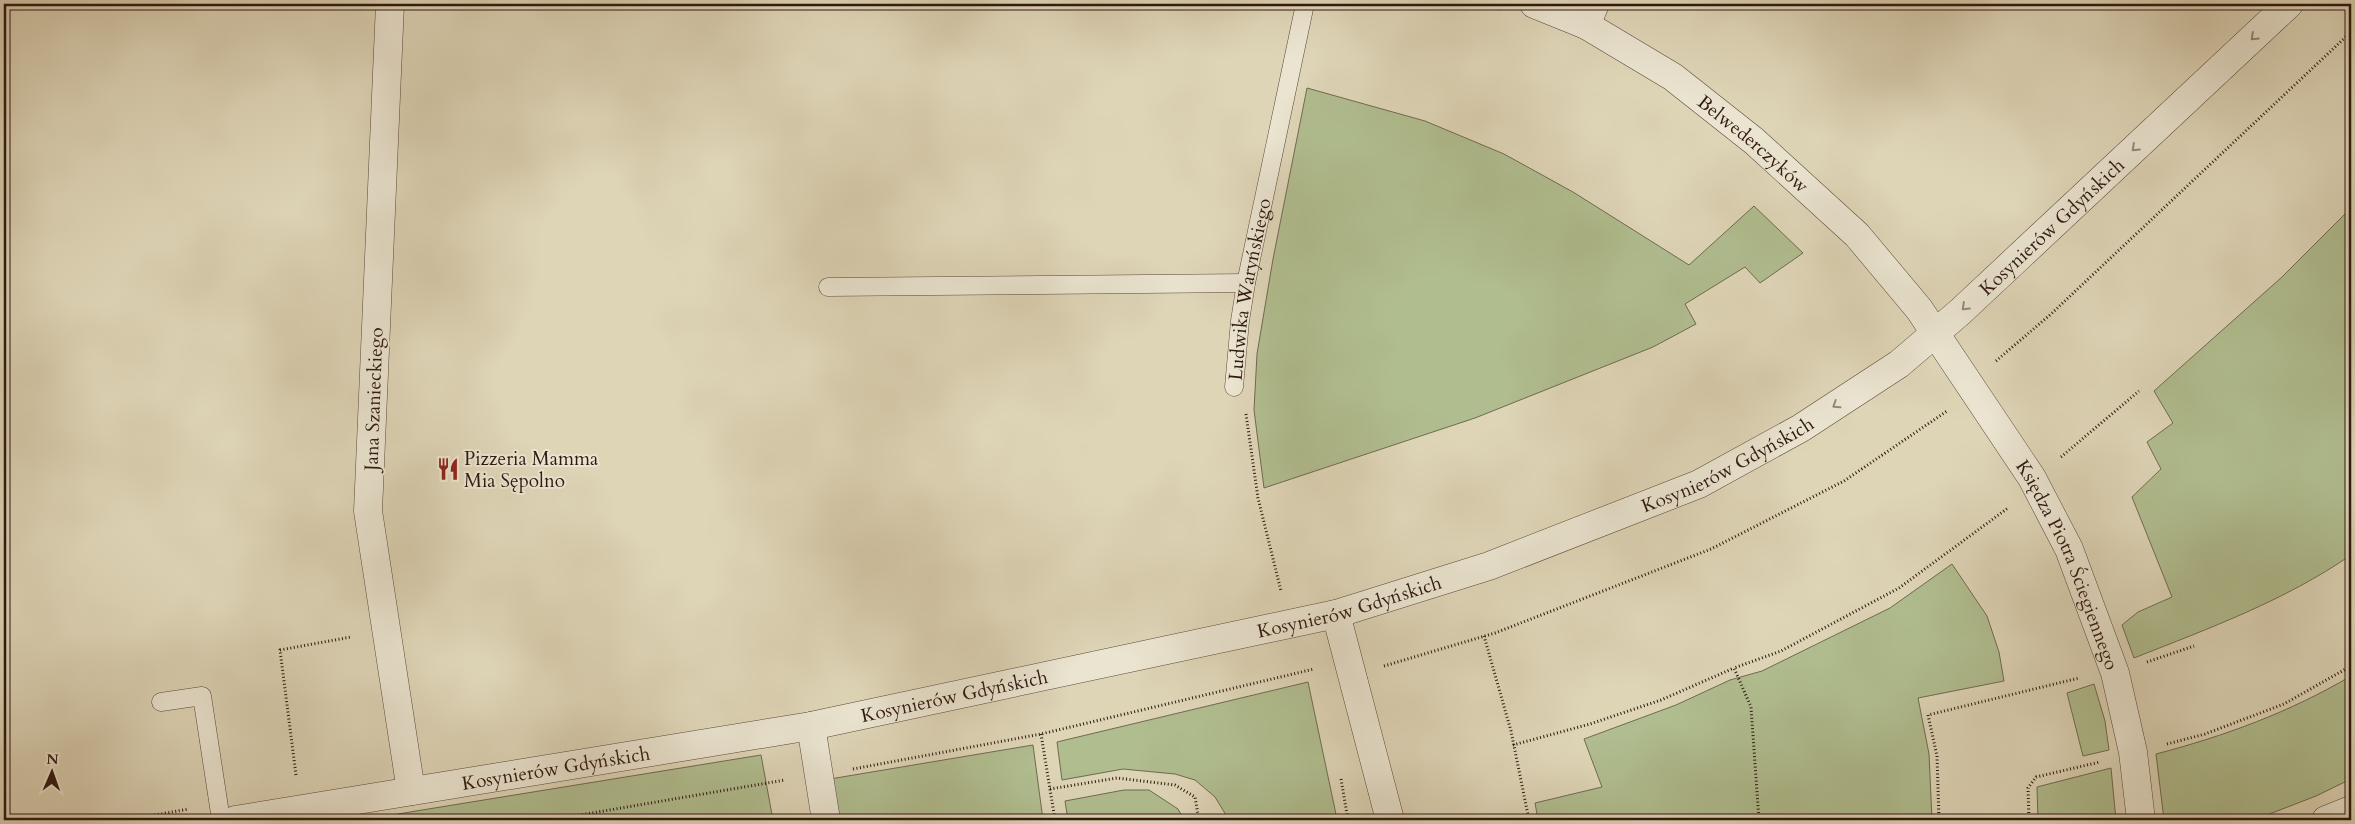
<svg xmlns="http://www.w3.org/2000/svg" width="2355" height="824" font-family="Cardo,serif">
  <rect width="100%" height="100%" fill="#ded5b7"/>
  <filter id="stains"><feTurbulence type="fractalNoise" baseFrequency=".004" numOctaves="4"/><feColorMatrix values="0 0 0 0 .2 0 0 0 0 .09 0 0 0 0 .02 0 0 0 .5 -.17"/></filter>
  <radialGradient id="worn" r=".72"><stop offset=".6" stop-color="#630" stop-opacity="0"/><stop offset="1" stop-color="#630" stop-opacity=".3"/></radialGradient>
  <g fill="#b0bd8f" stroke="#706a50">
    <polygon points="1307,88 1425,121 1504,154 1573,192 1689,265 1754,206 1803,253 1760,283 1745,267 1685,304 1696,324 1653,347 1475,418 1264,488 1254,410 1257,354 1273,259"/>
    <path d="M 2351,208 L 2351,555 C 2284,601 2210,628 2134,658 L 2122,625 L 2138,612 L 2172,597 L 2132,497 L 2161,469 L 2147,442 L 2173,423 L 2154,391 L 2282,277 Z"/>
    <polygon points="1952,564 1987,616 1999,652 2004,681 1918,698 1929,754 1932,820 1538,820 1535,803 1602,787 1584,739 1676,705 1730,680 1762,671 1890,608"/>
    <path d="M 2351,676 L 2351,779 L 2316,796 L 2254,820 L 2164,820 L 2156,754 C 2225,736 2290,712 2351,676 Z"/>
    <polygon points="1308,682 1337,819 1229,820 1215,797 1195,780 1175,774 1123,769 1062,780 1057,742"/>
    <polygon points="2094,684 2105,721 2109,750 2083,756 2067,693"/>
    <polygon points="1033,745 1043,820 836,820 830,779"/>
    <polygon points="761,755 773,820 363,820 416,811"/>
    <polygon points="2111,768 2116,820 2038,820 2037,787"/>
    <polygon points="1124,790 1149,790 1178,809 1184,820 1068,820 1065,801"/>
  </g>
  <g fill="none" stroke-linecap="round" stroke-linejoin="round">
    <defs>
      <g id="lane">
        <polyline points="828,287 1246,283"/>
        <path id="s1" d="M 1234,387 L 1240,321 L 1246,283 L 1305,4"/>
        <polyline points="161,702 202,696 221,820"/>
      </g>
      <g id="street">
        <polyline points="390,4 368,511 411,791"/>
        <path id="s2" d="M 1534,4 L 1586,25 L 1673,77 L 1754,141 L 1857,235 L 1919,309 L 2032,478 L 2069,549 L 2115,673 L 2133,752 L 2141,820"/>
        <polyline points="1586,25 1595,4"/>
        <polyline points="1336,614 1390,820"/>
        <polyline points="811,726 826,820"/>
        <path id="s3" d="M 235,820 L 811,726 L 1336,614 L 1489,566 L 1699,484 L 1801,428 L 1899,364 L 1960,312 L 2289,4"/>
        <polyline points="2326,820 2351,810"/>
      </g>
    </defs>
    <use href="#lane" stroke="#5b473a" stroke-width="19"/>
    <use href="#street" stroke="#5b473a" stroke-width="29"/>
    <g stroke="#2f1810" stroke-width="3" stroke-dasharray="1 2.5" stroke-linecap="butt">
      <polyline points="1486,4 1500,9"/>
      <polyline points="1996,361 2051,314 2351,32"/>
      <polyline points="1246,414 1258,498 1281,591"/>
      <polyline points="2061,457 2139,391"/>
      <polyline points="1484,636 1511,731 1529,820"/>
      <polyline points="2147,662 2194,646"/>
      <polyline points="1384,666 1495,633 1711,549 1844,481 1947,411"/>
      <polyline points="1041,734 1055,820"/>
      <polyline points="2167,744 2205,734 2284,704 2351,666"/>
      <polyline points="1513,745 1590,724 1661,700 1734,668"/>
      <polyline points="853,769 1041,734 1314,669"/>
      <polyline points="296,775 280,650 351,637"/>
      <polyline points="1341,779 1348,820"/>
      <polyline points="1050,789 1117,778 1175,785 1195,797 1199,820"/>
      <polyline points="127,820 189,809"/>
      <polyline points="551,820 785,780"/>
      <polyline points="1759,820 1751,707 1734,668 1781,651 1899,588 2008,508"/>
      <polyline points="1939,820 1937,756 1928,715 2079,678"/>
      <polyline points="2029,820 2028,788 2036,777 2100,762"/>
    </g>
    <use href="#lane" stroke="#eae4d0" stroke-width="18"/>
    <use href="#street" stroke="#eae4d0" stroke-width="28"/>
  </g>
  <defs><path id="oneway-chevron" d="M-2-3.5L2.5 0L-2 3.5" fill="none" stroke-width="1.6" stroke-linecap="round" stroke-linejoin="round" transform="scale(1.25)"/></defs>
  <g stroke="#96887a">
    <use href="#oneway-chevron" transform="translate(2254 37) rotate(137)"/>
    <use href="#oneway-chevron" transform="translate(2135 148) rotate(137)"/>
    <use href="#oneway-chevron" transform="translate(1965 307) rotate(137)"/>
    <use href="#oneway-chevron" transform="translate(1836 405) rotate(147)"/>
  </g>
  <defs>
    <symbol id="restaurant-bare" viewBox="-9 -9 18 18"><path d="M-5-6h1v4h1v-4h1v4h1v-4h1v5L-1.5 .5V6h-2V.5L-5-1ZM5-6V6H3V1.5H1.5Q1.5-4 5-6Z" fill="#8f2418" stroke="#eae4d0" stroke-width="2.5" paint-order="stroke"/></symbol>
  </defs>
  <g fill-rule="evenodd">
    <use href="#restaurant-bare" x="432" y="453" width="32" height="32"/>
  </g>
  <g text-anchor="middle" stroke-width="4" stroke-linejoin="round" paint-order="stroke">
    <g font-size="19" fill="#2f1810" stroke="#eae4d0">
      <text dy="7" stroke="none"><textPath href="#s2" startOffset="262">Belwederczyków</textPath></text>
      <text dy="7" stroke="none"><textPath href="#s3" startOffset="1945">Kosynierów Gdyńskich</textPath></text>
      <text dy="7" stroke="none"><textPath href="#s1" startOffset="99">Ludwika Waryńskiego</textPath></text>
      <text transform="translate(373 399) rotate(-88)" y="7">Jana Szanieckiego</text>
      <text dy="7" stroke="none"><textPath href="#s3" startOffset="1540">Kosynierów Gdyńskich</textPath></text>
      <text dy="7" stroke="none"><textPath href="#s2" startOffset="794">Księdza Piotra Ściegiennego</textPath></text>
      <text dy="7" stroke="none"><textPath href="#s3" startOffset="1135">Kosynierów Gdyńskich</textPath></text>
      <text dy="7" stroke="none"><textPath href="#s3" startOffset="730">Kosynierów Gdyńskich</textPath></text>
      <text dy="7" stroke="none"><textPath href="#s3" startOffset="325">Kosynierów Gdyńskich</textPath></text>
    </g>
    <g font-size="19" fill="#2f1810" stroke="#eae4d0" text-anchor="start">
      <text x="464" y="465">Pizzeria Mamma<tspan x="464" dy="22">Mia Sępolno</tspan></text>
    </g>
  </g>
  <rect width="2355" height="824" fill="none" stroke="#ded5b7" stroke-width="20"/>
  <rect x="5" y="5" width="2345" height="814" fill="none" stroke="#2f1810" stroke-width="2.5"/>
  <rect x="10" y="10" width="2335" height="804" fill="none" stroke="#2f1810"/>
  <g transform="translate(52 772) rotate(2)" stroke="#eae4d0" stroke-width="4" paint-order="stroke">
  <path d="M0-4L9 19L0 12L-9 19Z" fill="#2f1810"/>
  <text y="-8" font-size="14" font-weight="bold" text-anchor="middle" fill="#2f1810">N</text>
  </g>
  <rect width="100%" height="100%" filter="url(#stains)"/>
  <rect width="100%" height="100%" fill="url(#worn)"/>
</svg>
